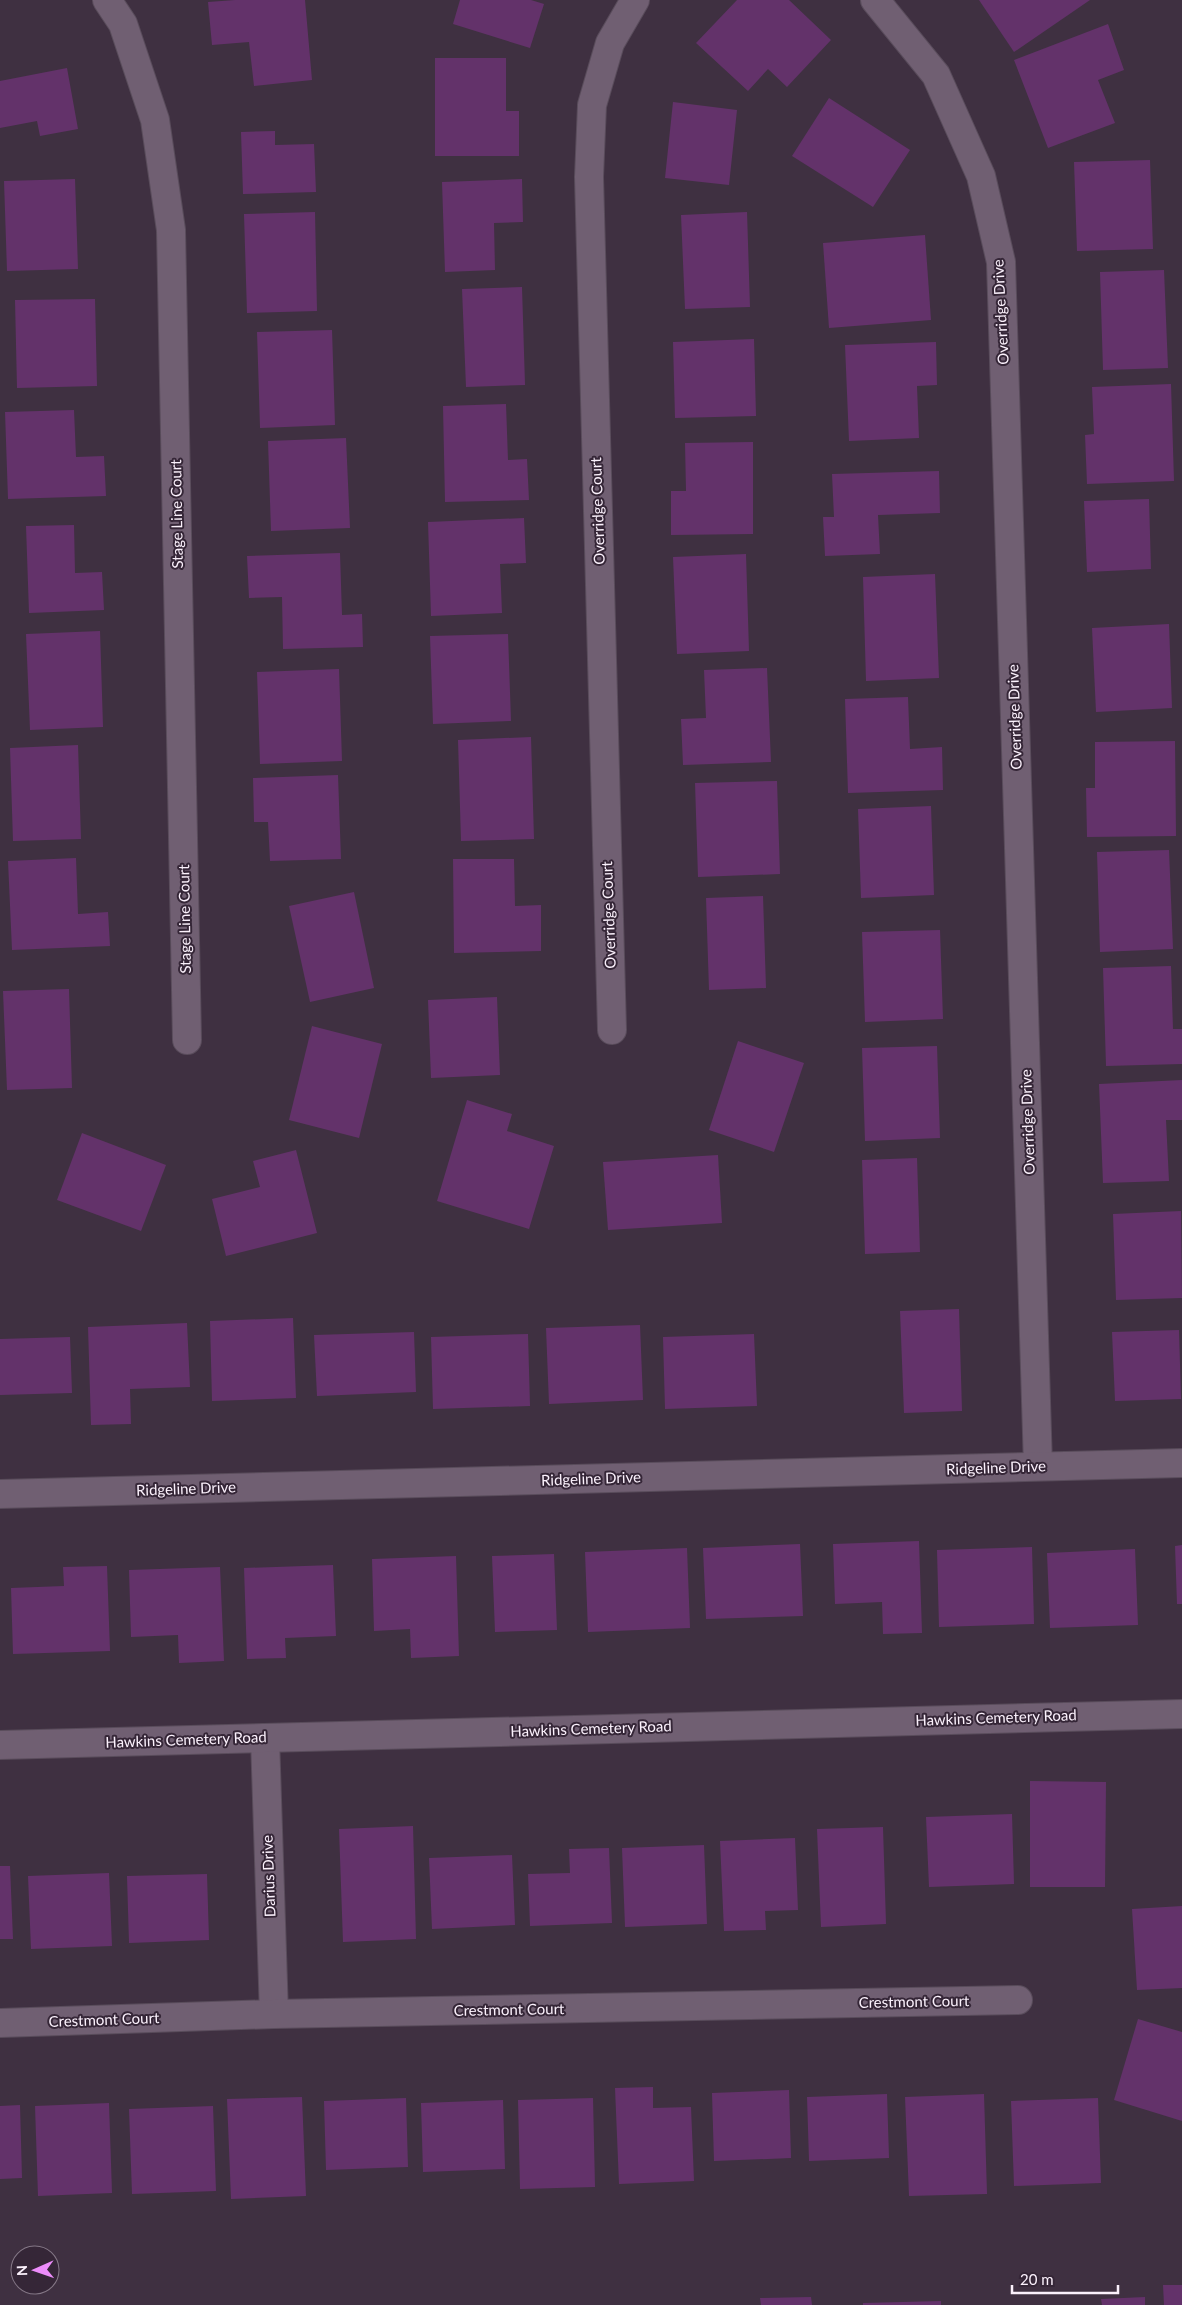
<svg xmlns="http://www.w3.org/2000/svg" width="1182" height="2305" font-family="Lato,sans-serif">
  <rect width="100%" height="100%" fill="#3f3041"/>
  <g fill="#63326a">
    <polygon points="235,0 305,0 312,80 254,86 249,42 212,45 208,2"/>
    <polygon points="460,0 531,0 544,4 530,48 453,24"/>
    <polygon points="737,0 789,0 831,40 787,87 768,69 748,91 696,43"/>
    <polygon points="979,0 1090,0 1014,52"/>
    <polygon points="1108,24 1124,70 1098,80 1115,123 1048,148 1014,60"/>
    <polygon points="435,58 506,58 506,111 519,111 519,156 435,156"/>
    <polygon points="67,68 78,129 40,136 37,121 0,128 0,81"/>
    <polygon points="829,98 910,150 873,207 792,156"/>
    <polygon points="673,102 737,110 729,185 665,178"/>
    <polygon points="275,131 275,145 314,144 316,192 243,194 241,132"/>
    <polygon points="1150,160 1153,249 1077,251 1074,162"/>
    <polygon points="75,179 78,269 7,271 4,181"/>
    <polygon points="522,179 523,222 494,223 495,270 445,272 442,182"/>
    <polygon points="315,212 317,311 247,313 244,214"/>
    <polygon points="747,212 750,307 685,309 681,215"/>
    <polygon points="925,235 931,320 829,328 823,243"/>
    <polygon points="1164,270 1168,368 1103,370 1100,272"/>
    <polygon points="522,287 525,385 466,387 462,289"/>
    <polygon points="95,299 97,386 17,388 15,300"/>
    <polygon points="332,330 335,425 260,428 257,332"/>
    <polygon points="754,339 756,416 675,418 673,342"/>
    <polygon points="936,342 937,385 917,386 919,438 849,441 845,345"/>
    <polygon points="1171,384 1174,481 1087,484 1085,435 1094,434 1092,387"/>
    <polygon points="506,404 508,460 527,459 529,500 445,502 443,406"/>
    <polygon points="74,410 76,457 104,456 106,496 8,499 5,412"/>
    <polygon points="346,438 350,528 271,531 268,441"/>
    <polygon points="753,442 753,534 671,535 671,491 686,491 685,443"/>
    <polygon points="939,471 940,513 878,515 880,554 825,556 823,517 834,517 832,474"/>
    <polygon points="1149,499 1151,569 1087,572 1084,501"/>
    <polygon points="524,518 526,563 500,564 502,613 431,616 428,522"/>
    <polygon points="74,525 75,573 102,572 104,610 29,613 26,526"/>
    <polygon points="340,553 342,615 362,614 363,647 283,649 282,597 249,598 247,556"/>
    <polygon points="746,554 749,651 677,654 673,557"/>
    <polygon points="935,574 939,678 866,681 863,577"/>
    <polygon points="1169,624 1172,708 1096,712 1092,628"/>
    <polygon points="100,631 103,727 30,730 26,634"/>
    <polygon points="508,634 511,721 433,724 430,636"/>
    <polygon points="767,668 771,762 683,765 681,719 706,718 704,670"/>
    <polygon points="339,669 342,761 260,764 257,672"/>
    <polygon points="908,697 910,749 942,747 943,790 848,793 845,699"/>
    <polygon points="531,737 534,839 461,841 458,740"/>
    <polygon points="1175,741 1176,836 1087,837 1086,788 1095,788 1095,742"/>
    <polygon points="78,745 81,839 13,841 10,748"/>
    <polygon points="338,775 341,859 270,861 268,822 254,822 253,778"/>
    <polygon points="777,781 780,874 698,877 695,783"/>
    <polygon points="931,806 934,895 861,898 858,809"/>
    <polygon points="1169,850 1173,949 1100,952 1097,852"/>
    <polygon points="76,858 78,914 108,912 110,946 12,950 8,861"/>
    <polygon points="453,859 514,859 515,906 541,905 541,951 454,953"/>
    <polygon points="354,892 374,988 310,1002 289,906"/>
    <polygon points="763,896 766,988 709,990 706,898"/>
    <polygon points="940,930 943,1019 865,1022 862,932"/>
    <polygon points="1171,966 1173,1029 1182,1029 1182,1064 1106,1066 1103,968"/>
    <polygon points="69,989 72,1088 7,1090 3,991"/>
    <polygon points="497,997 500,1075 431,1078 428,1000"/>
    <polygon points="312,1026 382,1044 359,1138 289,1120"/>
    <polygon points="738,1041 804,1063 774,1152 709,1130"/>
    <polygon points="937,1046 940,1138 865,1141 862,1048"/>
    <polygon points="1182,1080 1182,1120 1166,1120 1169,1181 1103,1183 1099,1084"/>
    <polygon points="467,1100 512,1114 507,1131 554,1146 529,1229 437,1201"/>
    <polygon points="82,1133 166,1165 141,1231 57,1200"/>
    <polygon points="296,1150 317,1233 226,1256 212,1199 260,1187 253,1161"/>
    <polygon points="718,1155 722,1223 608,1230 603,1162"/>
    <polygon points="917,1158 920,1252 865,1254 862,1160"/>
    <polygon points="1181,1211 1182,1298 1116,1300 1113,1214"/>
    <polygon points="959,1309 962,1411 904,1413 900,1311"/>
    <polygon points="293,1318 296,1398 212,1401 210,1321"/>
    <polygon points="187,1323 190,1387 130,1389 131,1424 91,1425 88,1327"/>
    <polygon points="640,1325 643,1400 549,1404 546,1328"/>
    <polygon points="1179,1330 1181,1399 1115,1401 1112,1332"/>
    <polygon points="414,1332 416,1392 317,1396 314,1335"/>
    <polygon points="528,1334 530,1406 433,1409 431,1337"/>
    <polygon points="754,1334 757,1406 665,1409 663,1337"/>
    <polygon points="70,1337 72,1393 0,1395 0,1339"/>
    <polygon points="919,1541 922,1633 883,1634 882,1602 835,1604 833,1544"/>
    <polygon points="800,1544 803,1616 706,1619 703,1548"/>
    <polygon points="1182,1545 1182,1604 1177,1604 1175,1546"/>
    <polygon points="1032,1547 1034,1624 939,1627 937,1550"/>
    <polygon points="687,1548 690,1628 588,1632 585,1552"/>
    <polygon points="1135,1549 1138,1625 1050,1628 1047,1553"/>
    <polygon points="554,1554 557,1630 495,1632 492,1556"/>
    <polygon points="456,1556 459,1656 411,1658 410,1629 374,1631 372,1559"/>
    <polygon points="333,1565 336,1636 285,1638 286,1658 247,1659 244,1568"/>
    <polygon points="107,1566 110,1651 13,1654 11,1588 64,1586 63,1567"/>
    <polygon points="220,1567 224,1661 179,1663 178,1635 131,1637 129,1570"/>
    <polygon points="1030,1781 1106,1782 1105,1887 1030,1887"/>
    <polygon points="1012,1814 1014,1884 929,1887 926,1817"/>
    <polygon points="413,1826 416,1939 343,1942 339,1829"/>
    <polygon points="883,1827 886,1924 821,1927 817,1829"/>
    <polygon points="795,1838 798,1910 765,1911 766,1930 724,1931 720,1841"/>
    <polygon points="704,1845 707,1924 625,1927 622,1848"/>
    <polygon points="609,1848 612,1923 530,1926 528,1874 570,1873 569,1849"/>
    <polygon points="512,1855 515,1925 432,1929 429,1858"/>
    <polygon points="0,1866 10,1866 13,1939 0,1939"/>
    <polygon points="109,1873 112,1946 31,1949 28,1876"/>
    <polygon points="207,1874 209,1940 129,1943 127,1876"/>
    <polygon points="1182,1906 1182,1988 1137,1990 1132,1909"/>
    <polygon points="1138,2019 1182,2032 1182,2121 1114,2100"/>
    <polygon points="653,2087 653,2108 691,2107 694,2181 619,2184 615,2088"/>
    <polygon points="789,2090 791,2158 714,2161 712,2093"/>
    <polygon points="887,2094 889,2158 809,2161 807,2097"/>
    <polygon points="984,2094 987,2194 909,2196 905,2097"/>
    <polygon points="302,2097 306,2196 231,2199 227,2099"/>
    <polygon points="406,2098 408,2167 326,2170 324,2101"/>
    <polygon points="593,2098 595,2187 520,2189 518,2100"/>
    <polygon points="1098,2098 1101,2183 1014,2186 1011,2101"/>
    <polygon points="503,2100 505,2169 423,2172 421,2103"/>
    <polygon points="109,2103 112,2193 38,2196 35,2106"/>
    <polygon points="20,2105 22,2178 0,2179 0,2106"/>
    <polygon points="213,2106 216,2191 132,2194 129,2109"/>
    <polygon points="1163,2285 1182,2285 1182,2305 1164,2305"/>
    <polygon points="811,2297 812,2305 761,2305 760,2298"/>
    <polygon points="1145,2297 1145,2305 1102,2305 1101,2299"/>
    <polygon points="941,2301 941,2305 863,2305 863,2303"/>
  </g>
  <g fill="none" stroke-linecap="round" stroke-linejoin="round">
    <defs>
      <g id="minor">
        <polyline points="107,0 123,24 155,120 171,230 187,1040"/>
        <polyline points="875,0 936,75 981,176 1001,262 1038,1466"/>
        <polyline points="612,1030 589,177 592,105 610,43 635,0"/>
        <polyline points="0,1494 1182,1463"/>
        <polyline points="265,1738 274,2014"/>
        <polyline points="0,2023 274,2014 1018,2000"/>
      </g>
      <polyline id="tertiary" points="0,1745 1182,1714"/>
    </defs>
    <use href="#minor" stroke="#594c5b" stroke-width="30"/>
    <use href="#tertiary" stroke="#594c5b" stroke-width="30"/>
    <use href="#minor" stroke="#705f72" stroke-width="28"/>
    <use href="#tertiary" stroke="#705f72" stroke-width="28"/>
  </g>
  <g text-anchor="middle" stroke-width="4" stroke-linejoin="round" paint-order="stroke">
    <g font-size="15" fill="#fbf1fc" stroke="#352637">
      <text transform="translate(1001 312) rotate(-93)" y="5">Overridge Drive</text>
      <text transform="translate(598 511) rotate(-92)" y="5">Overridge Court</text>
      <text transform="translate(177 514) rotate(-91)" y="5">Stage Line Court</text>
      <text transform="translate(1015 717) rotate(-92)" y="5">Overridge Drive</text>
      <text transform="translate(609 915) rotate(-92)" y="5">Overridge Court</text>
      <text transform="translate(185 919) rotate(-91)" y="5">Stage Line Court</text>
      <text transform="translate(1028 1122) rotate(-92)" y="5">Overridge Drive</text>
      <text transform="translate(996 1468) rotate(-2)" y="5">Ridgeline Drive</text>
      <text transform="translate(591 1479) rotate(-2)" y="5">Ridgeline Drive</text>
      <text transform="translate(186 1489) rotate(-2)" y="5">Ridgeline Drive</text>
      <text transform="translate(996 1718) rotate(-2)" y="5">Hawkins Cemetery Road</text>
      <text transform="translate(591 1729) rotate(-2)" y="5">Hawkins Cemetery Road</text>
      <text transform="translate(186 1740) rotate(-2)" y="5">Hawkins Cemetery Road</text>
      <text transform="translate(269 1876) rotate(-92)" y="5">Darius Drive</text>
      <text transform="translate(914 2002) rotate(-1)" y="5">Crestmont Court</text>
      <text transform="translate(509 2010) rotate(-1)" y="5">Crestmont Court</text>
      <text transform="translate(104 2020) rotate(-2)" y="5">Crestmont Court</text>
    </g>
  </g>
  <g transform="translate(35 2270) rotate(268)"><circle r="24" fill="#352637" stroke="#847786"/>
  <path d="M0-4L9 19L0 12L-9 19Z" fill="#ec8cfa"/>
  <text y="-8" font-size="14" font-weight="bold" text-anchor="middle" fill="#fbf1fc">N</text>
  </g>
  <path d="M1012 2285v8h106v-8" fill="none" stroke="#fbf1fc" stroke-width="2.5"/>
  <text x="1020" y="2285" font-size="15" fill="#fbf1fc" stroke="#352637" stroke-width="4" paint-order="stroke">20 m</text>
</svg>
